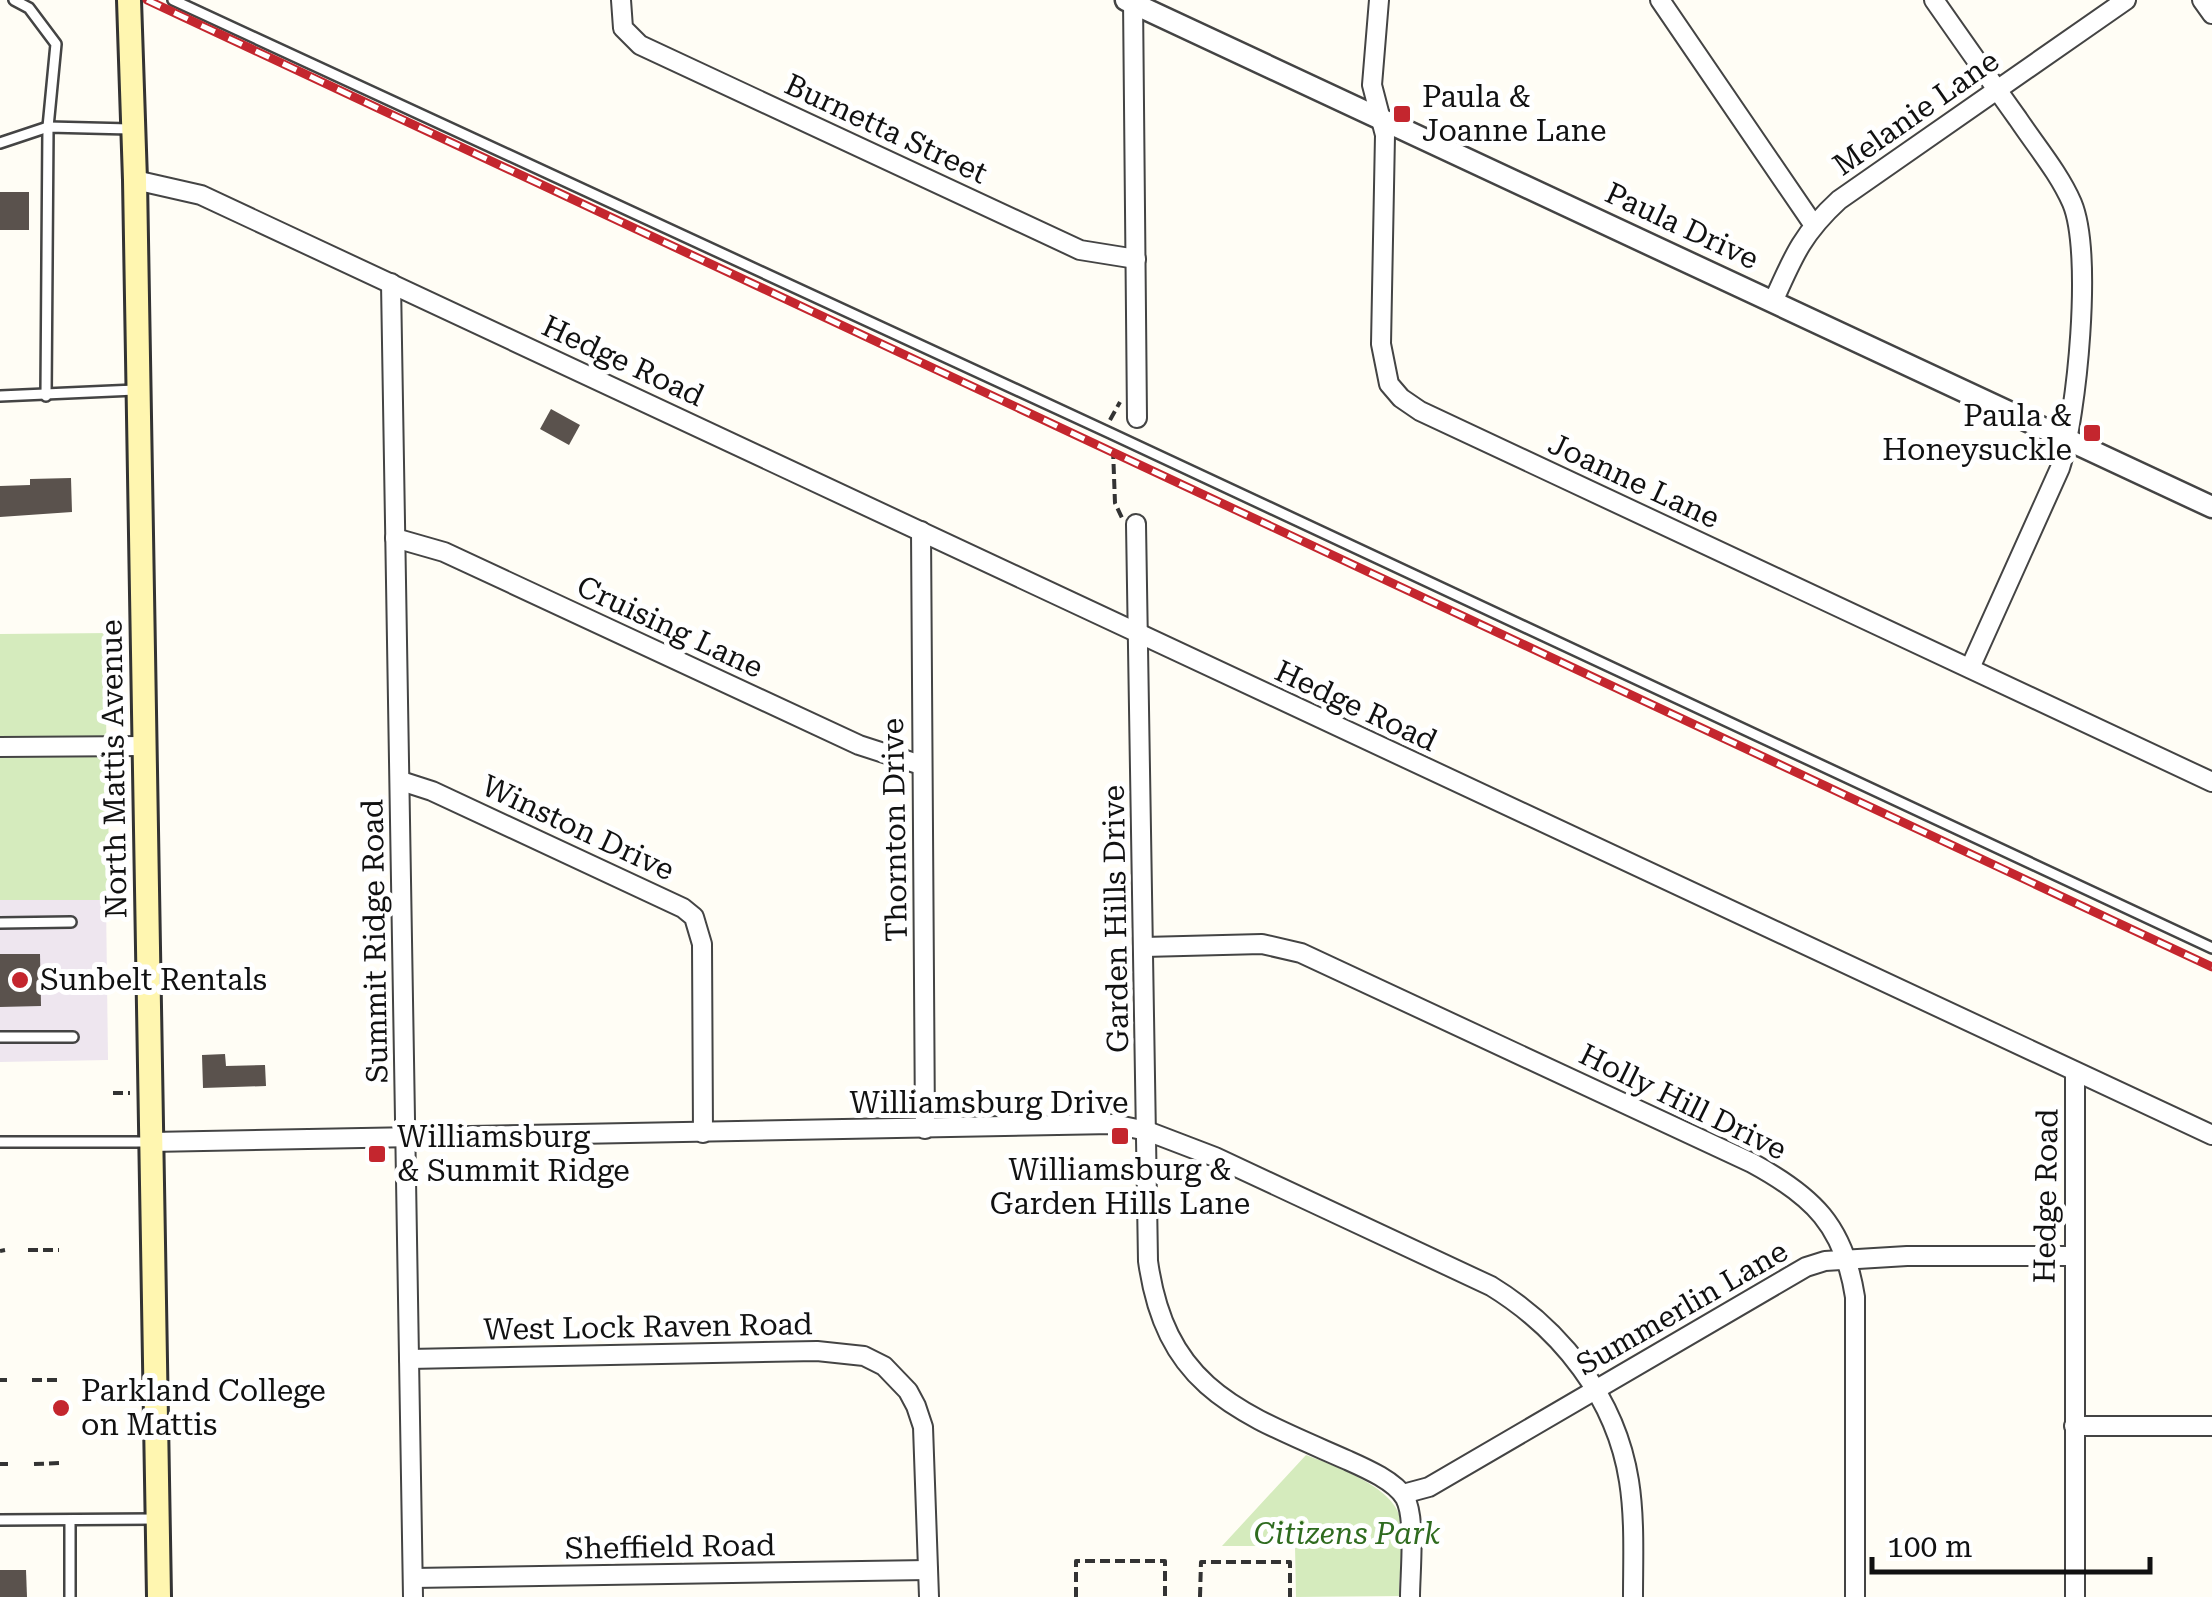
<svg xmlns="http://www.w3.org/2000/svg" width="2212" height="1597" font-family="'Roboto Serif',serif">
  <rect width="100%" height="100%" fill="#fffdf5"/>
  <polygon fill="#eee6ef" points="0,900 106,900 108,1060 0,1062"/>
  <g fill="#d5ebbd">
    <polygon points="112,633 113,674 106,717 110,900 0,900 0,634"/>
    <path d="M 1306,1455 C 1333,1465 1394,1487 1400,1518 C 1404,1542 1399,1572 1399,1596 L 1296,1597 L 1295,1546 L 1222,1546 Z"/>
  </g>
  <g fill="#5a524d">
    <rect x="0" y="192" width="29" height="38"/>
    <polygon points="551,409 580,425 569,445 540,429"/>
    <polygon points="71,478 72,512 0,517 0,486 30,485 30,479"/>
    <polygon points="0,954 40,954 41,1006 0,1007"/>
    <polygon points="225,1054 226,1066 265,1065 266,1086 203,1088 202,1055"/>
    <polygon points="0,1570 26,1570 27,1597 0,1597"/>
  </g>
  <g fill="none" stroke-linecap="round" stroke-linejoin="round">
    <defs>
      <g id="service">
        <polyline points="14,0 29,8 56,44 48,127 46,396"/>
        <polyline points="173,0 1110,433 2212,948"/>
        <polyline points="0,143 48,127 130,129"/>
        <polyline points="0,396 135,390"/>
        <polyline points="0,923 71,922"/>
        <polyline points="0,1037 73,1037"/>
        <polyline points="0,1142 151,1142"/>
        <polyline points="0,1520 155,1519"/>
        <polyline points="70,1520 70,1597"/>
      </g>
      <g id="minor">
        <polyline points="621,0 623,28 640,45 1080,250 1136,259"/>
        <polyline points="1133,0 1137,418"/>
        <polyline points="1379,0 1372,85 1385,135 1381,344 1389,384 1401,398 1420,411 2212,782"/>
        <polyline points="1660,0 1813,224"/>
        <path d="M 1934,0 C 1962,40 1990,80 2018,119 C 2036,146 2059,173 2072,203 C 2093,253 2077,415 2060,468 L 1970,668"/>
        <polyline points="2202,0 2212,14"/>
        <polyline points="135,180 201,195 2212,1135"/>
        <polyline points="391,283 413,1597"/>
        <path d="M 1773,302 C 1793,257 1802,234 1839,200 L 2126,0"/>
        <path d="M 1136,524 L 1148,1261 C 1166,1390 1241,1413 1347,1460 C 1365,1468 1395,1481 1405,1498 C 1416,1518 1410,1573 1410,1597"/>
        <polyline points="921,531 925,1129"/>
        <polyline points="395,538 444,552 859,745 921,765"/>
        <polyline points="0,747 144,746"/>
        <polyline points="401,781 432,791 683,908 694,917 702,944 703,1133"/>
        <path d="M 1144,947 L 1262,944 L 1301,953 L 1752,1163 C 1813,1196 1844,1226 1855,1297 L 1855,1597"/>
        <polyline points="2075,1073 2075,1597"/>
        <path d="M 151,1142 L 1113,1124 L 1147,1131 L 1215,1157 L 1491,1286 C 1561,1329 1616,1398 1629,1481 C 1635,1519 1633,1559 1633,1597"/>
        <polyline points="409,1359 817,1351 864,1356 884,1366 908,1391 916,1406 923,1427 929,1597"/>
        <polyline points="2074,1426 2212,1426"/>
        <polyline points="1403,1494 1429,1487 1806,1267 1825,1261 1907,1256 2073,1256"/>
        <polyline points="413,1578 928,1570"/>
      </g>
      <polyline id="tertiary" points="1126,0 2212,507"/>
      <polyline id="secondary" points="129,0 135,180 159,1597"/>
    </defs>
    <use href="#service" stroke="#444" stroke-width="14"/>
    <use href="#minor" stroke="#444" stroke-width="22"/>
    <use href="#tertiary" stroke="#444" stroke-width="25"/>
    <use href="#secondary" stroke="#333" stroke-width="28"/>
    <g stroke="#333" stroke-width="4" stroke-dasharray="10 5" stroke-linecap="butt">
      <polyline points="1110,420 1120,402"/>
      <polyline points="1113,449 1115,503 1122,518"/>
      <polyline points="113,1093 130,1093"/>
      <polyline points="28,1250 59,1250"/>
      <polyline points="0,1251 5,1250"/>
      <polyline points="0,1380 7,1380"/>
      <polyline points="32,1380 61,1380"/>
      <polyline points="0,1464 8,1464"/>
      <polyline points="34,1464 62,1463"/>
      <polyline points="1076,1597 1076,1561 1165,1561 1165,1597"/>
      <polyline points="1200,1597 1201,1562 1290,1562 1290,1597"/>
    </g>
    <use href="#service" stroke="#fff" stroke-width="9"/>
    <use href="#minor" stroke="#fff" stroke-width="18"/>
    <use href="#tertiary" stroke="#fff" stroke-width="20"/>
    <use href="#secondary" stroke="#fff6b0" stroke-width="22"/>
    <defs>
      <polyline id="rail" points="147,0 2212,967"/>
    </defs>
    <use href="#rail" stroke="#c4262e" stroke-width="9"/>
    <use href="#rail" stroke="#fff" stroke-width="5" stroke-dasharray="15" stroke-linecap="butt"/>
  </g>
  <g fill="#c4262e" stroke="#fff" stroke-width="4">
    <rect x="1392" y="104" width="20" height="20" rx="5"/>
    <rect x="2082" y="423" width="20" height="20" rx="5"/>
    <circle cx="20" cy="980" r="10"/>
    <rect x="1110" y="1126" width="20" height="20" rx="5"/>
    <rect x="367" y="1144" width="20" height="20" rx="5"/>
    <circle cx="61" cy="1408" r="10"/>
  </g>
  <g text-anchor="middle" stroke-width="10" stroke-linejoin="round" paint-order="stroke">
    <g font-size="30" fill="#111" stroke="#fff" text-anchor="start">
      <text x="1422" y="107">Paula &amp;<tspan x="1422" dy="34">Joanne Lane</tspan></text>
      <text x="2072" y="426" text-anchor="end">Paula &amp;<tspan x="2072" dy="34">Honeysuckle</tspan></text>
      <text x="40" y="990">Sunbelt Rentals</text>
      <text x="397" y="1147">Williamsburg<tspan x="397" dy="34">&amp; Summit Ridge</tspan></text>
      <text x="1120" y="1180" text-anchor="middle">Williamsburg &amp;<tspan x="1120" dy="34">Garden Hills Lane</tspan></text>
      <text x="81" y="1401">Parkland College<tspan x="81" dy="34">on Mattis</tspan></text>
    </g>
    <g font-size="30" fill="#111" stroke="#fff">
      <text transform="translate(1916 113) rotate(-35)" y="10">Melanie Lane</text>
      <text transform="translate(886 129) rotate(25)" y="10">Burnetta Street</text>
      <text transform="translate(1682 226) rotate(25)" y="10">Paula Drive</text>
      <text transform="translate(623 361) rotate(25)" y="10">Hedge Road</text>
      <text transform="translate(1634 481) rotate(25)" y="10">Joanne Lane</text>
      <text transform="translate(670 627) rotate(25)" y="10">Cruising Lane</text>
      <text transform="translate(1356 706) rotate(25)" y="10">Hedge Road</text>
      <text transform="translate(114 769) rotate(-91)" y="10">North Mattis Avenue</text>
      <text transform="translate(578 828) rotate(25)" y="10">Winston Drive</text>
      <text transform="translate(895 830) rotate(-91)" y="10">Thornton Drive</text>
      <text transform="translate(1116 919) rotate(-91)" y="10">Garden Hills Drive</text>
      <text transform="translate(375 941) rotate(-91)" y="10">Summit Ridge Road</text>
      <text transform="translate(1683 1102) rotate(26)" y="10">Holly Hill Drive</text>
      <text x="989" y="1113">Williamsburg Drive</text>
      <text transform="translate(2046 1196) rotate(-89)" y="10">Hedge Road</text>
      <text transform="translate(1682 1308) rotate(-30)" y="10">Summerlin Lane</text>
      <text transform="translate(648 1327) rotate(-1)" y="10">West Lock Raven Road</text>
      <text transform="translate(670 1547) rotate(-1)" y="10">Sheffield Road</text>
    </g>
    <g font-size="30" font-style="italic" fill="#2f6b1f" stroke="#fff">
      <text x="1347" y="1544">Citizens Park</text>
    </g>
  </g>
  <path d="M1872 1557v15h278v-15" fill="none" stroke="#111111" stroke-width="5"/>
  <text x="1887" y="1557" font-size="30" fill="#111111" stroke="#ffffff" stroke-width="8" paint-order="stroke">100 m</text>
</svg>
